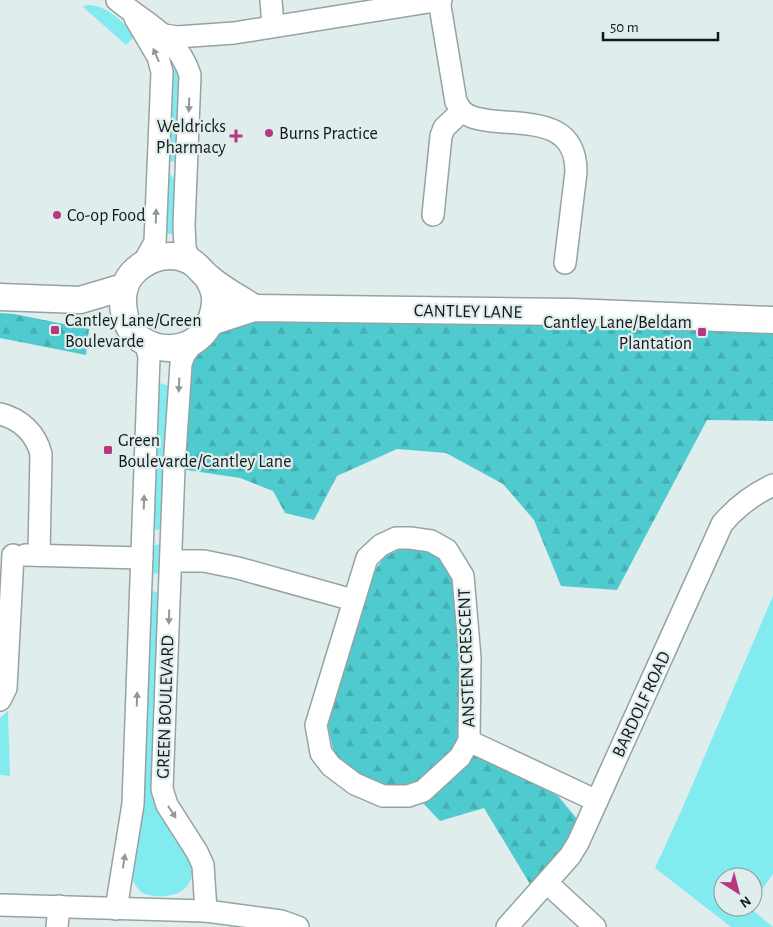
<svg xmlns="http://www.w3.org/2000/svg" width="773" height="927" font-family="'Alegreya Sans',sans-serif">
  <defs>
    <pattern id="forest-firs" width="22" height="20" patternUnits="userSpaceOnUse" patternTransform="scale(1.25)"><rect width="22" height="20" fill="#4fcbd0"/><path d="M5 1l3.5 6h-7zM16 11l3.5 6h-7z" fill="#44aeb2"/></pattern>
  </defs>
  <rect width="100%" height="100%" fill="#e0eded"/>
  <g fill="#81ebef">
    <path d="M 86,5 C 109,5 120,21 136,35 L 126,45 L 83,7 Z"/>
    <polygon points="165,69 179,69 181,74 178,157 175,161 169,162 165,158"/>
    <polygon points="169,173 174,178 174,234 161,234 164,175"/>
    <polygon points="156,382 170,386 161,529 157,530 153,528"/>
    <polygon points="161,544 163,570 159,573 154,574 151,571 152,548 155,545"/>
    <path d="M 153,591 L 162,594 L 156,800 L 193,865 C 193,885 184,894 165,896 C 157,897 148,896 141,892 C 136,887 133,881 131,875 L 149,594 Z"/>
    <polygon points="773,596 773,874 753,902 753,877 723,877 723,907 750,907 750,908 773,927 731,927 655,868 682,809"/>
    <polygon points="8,711 10,776 0,775 0,718"/>
  </g>
  <g fill="url(#forest-firs)">
    <polygon points="254,308 773,322 773,421 707,420 617,590 561,586 534,520 503,484 446,453 397,449 337,476 314,520 285,513 273,491 240,478 174,468 181,364"/>
    <polygon points="0,313 14,314 89,329 86,355 0,338"/>
    <path d="M 414,548 C 428,550 439,552 447,564 C 461,582 462,688 460,715 C 460,727 458,745 451,755 C 436,776 417,782 395,792 L 366,780 L 342,762 L 333,749 L 327,721 L 364,596 L 376,569 L 384,557 L 398,550 Z"/>
    <polygon points="472,749 558,796 578,820 564,849 530,884 484,808 440,821 422,802"/>
  </g>
  <g fill="none" stroke-linecap="round" stroke-linejoin="round">
    <defs>
      <g id="minor">
        <path d="M 117,0 C 146,24 178,37 190,75 L 184,225 L 185,248 L 190,261"/>
        <polyline points="271,0 273,26"/>
        <path d="M 439,0 L 456,102 C 458,104 460,109 462,111 C 471,119 481,119 492,121 C 530,125 576,120 576,172 L 565,263"/>
        <polyline points="135,18 158,57 162,72 155,242 144,262"/>
        <polyline points="164,35 177,37 234,33 441,0"/>
        <polyline points="433,215 441,136 444,128 462,111"/>
        <polyline points="195,340 184,355 181,364 174,468 162,789 167,805 197,852 203,865 206,911"/>
        <path d="M 0,414 C 21,419 36,434 41,454 L 39,555"/>
        <polygon points="396,538 410,538 431,541 447,550 463,576 470,658 469,741 460,757 423,791 408,796 383,796 355,784 331,766 321,753 316,725 367,558 381,545"/>
        <polyline points="25,555 142,558"/>
        <polyline points="172,561 204,561 238,568 353,600"/>
        <polyline points="0,700 6,688 13,555"/>
        <polyline points="469,741 597,801"/>
        <polyline points="547,883 595,927"/>
        <polyline points="0,905 206,911 281,921 298,927"/>
        <polyline points="116,909 133,804 149,357 147,349 142,340"/>
        <polyline points="57,927 59,906"/>
        <path d="M 507,927 L 570,856 L 578,843 L 722,524 C 737,506 752,495 773,485"/>
      </g>
      <g id="major">
        <path d="M 208,278 C 210,282 213,287 214,292 C 216,299 215,307 213,314 C 204,348 167,357 140,339 C 133,333 127,326 125,317 C 121,300 122,281 137,269 C 151,257 172,251 190,261 C 198,265 202,273 209,278 C 223,290 239,298 254,308"/>
        <polyline points="0,297 80,300 124,287"/>
        <polyline points="211,322 254,308 571,312 773,320"/>
      </g>
    </defs>
    <use href="#minor" stroke="#97a3a3" stroke-width="24"/>
    <use href="#major" stroke="#97a3a3" stroke-width="29"/>
    <use href="#minor" stroke="#fff" stroke-width="21"/>
    <use href="#major" stroke="#fff" stroke-width="26"/>
  </g>
  <defs><path id="oneway-solid" d="M-6-.8H1V-3.2L6.5 0L1 3.2V.8H-6Z" transform="scale(1.25)"/></defs>
  <g fill="#959797">
    <use href="#oneway-solid" transform="translate(156 55) rotate(-113)"/>
    <use href="#oneway-solid" transform="translate(189 105) rotate(92)"/>
    <use href="#oneway-solid" transform="translate(156 216) rotate(-88)"/>
    <use href="#oneway-solid" transform="translate(179 385) rotate(93)"/>
    <use href="#oneway-solid" transform="translate(144 502) rotate(-88)"/>
    <use href="#oneway-solid" transform="translate(169 617) rotate(92)"/>
    <use href="#oneway-solid" transform="translate(137 699) rotate(-88)"/>
    <use href="#oneway-solid" transform="translate(172 812) rotate(57)"/>
    <use href="#oneway-solid" transform="translate(124 861) rotate(-81)"/>
  </g>
  <g fill="#b83782" stroke="#e0eded" stroke-width="2">
    <circle cx="269" cy="133" r="5"/>
    <path d="M233.5 128.5h5v5h5v5h-5v5h-5v-5h-5v-5h5z"/>
    <circle cx="57" cy="215" r="5"/>
    <rect x="50" y="325" width="10" height="10" rx="2.5"/>
    <rect x="697" y="327" width="10" height="10" rx="2.5"/>
    <rect x="103" y="445" width="10" height="10" rx="2.5"/>
  </g>
  <g text-anchor="middle" stroke-width="4.5" stroke-linejoin="round" paint-order="stroke">
    <g font-size="18" fill="#131818" stroke="#e0eded" text-anchor="start">
      <text x="226" y="132" text-anchor="end">Weldricks<tspan x="226" dy="21">Pharmacy</tspan></text>
      <text x="279" y="139">Burns Practice</text>
      <text x="67" y="221">Co-op Food</text>
      <text x="65" y="326">Cantley Lane/Green<tspan x="65" dy="21">Boulevarde</tspan></text>
      <text x="692" y="328" text-anchor="end">Cantley Lane/Beldam<tspan x="692" dy="21">Plantation</tspan></text>
      <text x="118" y="446">Green<tspan x="118" dy="21">Boulevarde/Cantley Lane</tspan></text>
    </g>
    <g font-size="18" fill="#131818" stroke="#e0eded">
      <text transform="translate(468 311) rotate(1)" y="6">CANTLEY LANE</text>
      <text transform="translate(466 658) rotate(-92)" y="6">ANSTEN CRESCENT</text>
      <text transform="translate(641 704) rotate(-65)" y="6">BARDOLF ROAD</text>
      <text transform="translate(165 707) rotate(-88)" y="6">GREEN BOULEVARD</text>
    </g>
  </g>
  <g transform="translate(738 892) rotate(144)"><circle r="24" fill="#e0eded" stroke="#8e9898"/>
  <path d="M0-4L9 19L0 12L-9 19Z" fill="#b83782"/>
  <text y="-8" font-size="14" font-weight="bold" text-anchor="middle" fill="#131818">N</text>
  </g>
  <path d="M603 32v8h115v-8" fill="none" stroke="#131818" stroke-width="2.5"/>
  <text x="610" y="32" font-size="15" fill="#131818" stroke="#e0eded" stroke-width="4" paint-order="stroke">50 m</text>
</svg>
